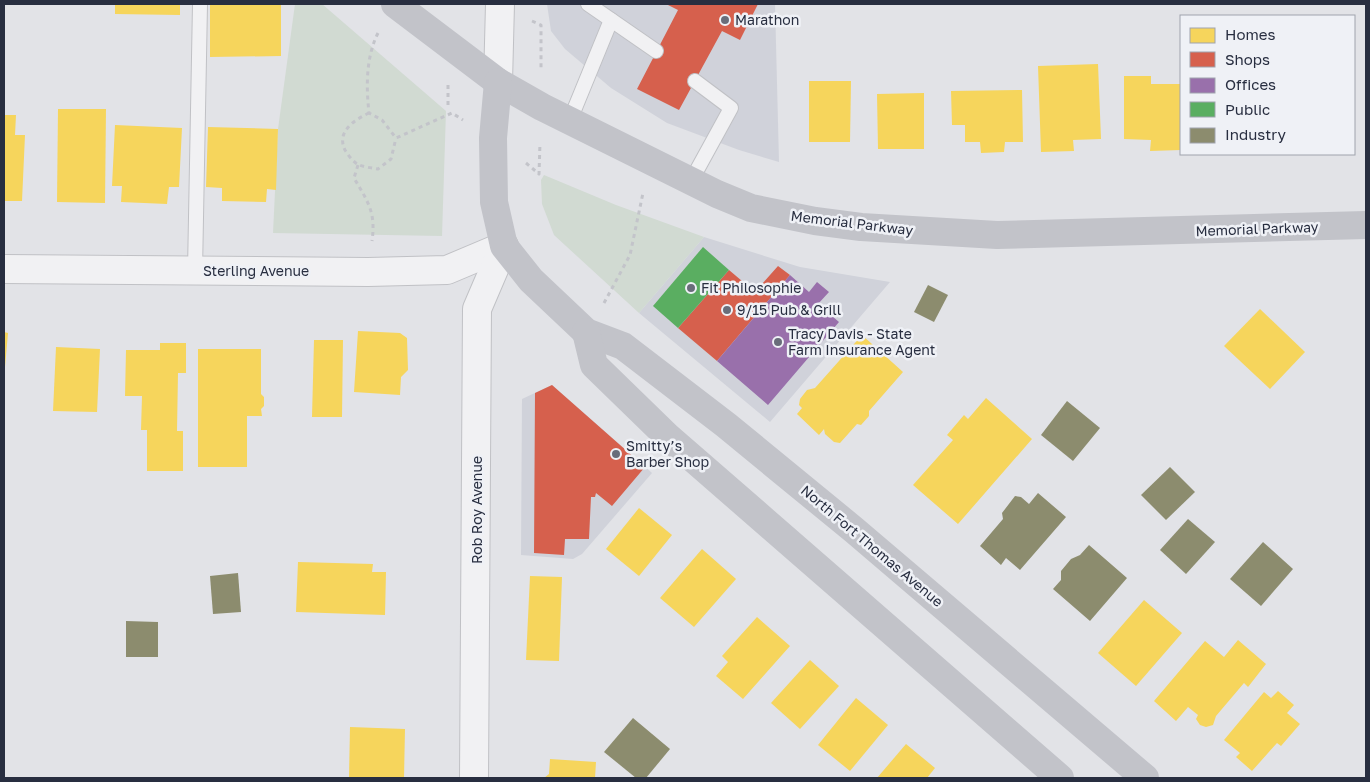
<svg xmlns="http://www.w3.org/2000/svg" width="1370" height="782" font-family="'Golos Text',sans-serif">
  <rect width="100%" height="100%" fill="#e2e3e7"/>
  <g fill="#d0d2da">
    <polygon points="547,4 775,4 779,162 739,150 667,123 611,88 565,49 551,31"/>
    <polygon points="704,237 800,267 890,282 770,422 639,313"/>
    <polygon points="552,385 652,473 582,554 573,559 521,555 522,399"/>
  </g>
  <g fill="#d1dad2">
    <polygon points="295,4 322,4 446,111 442,236 273,233 278,129"/>
    <polygon points="544,175 616,205 704,237 639,313 554,235 542,204 541,180"/>
  </g>
  <g fill="#f6d55c">
    <polygon points="115,4 180,4 180,15 115,14"/>
    <polygon points="210,4 281,4 281,56 210,57"/>
    <polygon points="1098,64 1101,139 1073,140 1074,151 1041,152 1038,66"/>
    <polygon points="1124,76 1151,76 1151,84 1181,84 1181,150 1150,151 1151,140 1124,139"/>
    <polygon points="809,81 851,81 850,142 809,142"/>
    <polygon points="1022,90 1023,142 1005,142 1004,152 981,153 980,142 965,142 965,125 952,125 951,91"/>
    <polygon points="924,93 924,149 878,149 877,94"/>
    <polygon points="58,109 106,109 105,203 57,202"/>
    <polygon points="4,115 16,115 15,135 25,135 22,201 4,201"/>
    <polygon points="115,125 182,128 179,187 169,187 167,204 121,202 122,186 112,186"/>
    <polygon points="208,127 278,129 276,190 267,189 266,202 222,201 222,188 206,187"/>
    <polygon points="1260,309 1305,352 1270,389 1224,346"/>
    <polygon points="358,331 400,333 407,338 408,370 401,377 400,395 354,392"/>
    <polygon points="4,332 8,333 5,367 4,367"/>
    <polygon points="862,335 903,372 869,411 869,416 861,425 857,424 840,443 834,442 825,434 824,429 819,435 797,414 802,408 799,405 800,399 807,390 815,388"/>
    <polygon points="314,340 343,340 342,417 312,417"/>
    <polygon points="160,343 186,343 186,373 178,373 177,431 183,431 183,471 147,471 147,430 141,430 142,396 125,396 126,350 160,350"/>
    <polygon points="56,347 100,349 97,412 53,411"/>
    <polygon points="198,349 261,349 261,394 264,397 264,406 261,409 262,416 247,416 247,467 198,467"/>
    <polygon points="986,398 1032,439 958,524 913,485 953,440 947,435 964,415 968,419"/>
    <polygon points="639,508 672,535 639,576 606,549"/>
    <polygon points="702,549 736,579 694,627 660,598"/>
    <polygon points="298,562 373,564 372,572 386,572 385,615 296,612"/>
    <polygon points="530,576 562,577 559,661 526,660"/>
    <polygon points="1144,600 1182,633 1136,686 1098,653"/>
    <polygon points="757,617 790,646 743,699 716,676 728,662 722,656"/>
    <polygon points="1238,640 1266,664 1248,687 1244,683 1216,716 1213,725 1206,727 1200,725 1196,719 1198,715 1188,707 1176,721 1154,701 1205,641 1224,657"/>
    <polygon points="810,660 839,686 800,729 771,703"/>
    <polygon points="1278,691 1294,705 1287,713 1300,724 1281,746 1277,743 1252,771 1236,757 1240,753 1224,740 1264,692 1271,698"/>
    <polygon points="856,698 888,725 850,771 818,745"/>
    <polygon points="350,727 405,729 404,778 349,778"/>
    <polygon points="906,744 935,768 927,778 877,778"/>
    <polygon points="550,759 596,762 595,778 544,778 549,774"/>
  </g>
  <g fill="#d6604d">
    <polygon points="666,4 758,4 740,40 722,31 679,110 637,89 678,10"/>
    <polygon points="778,266 790,275 717,361 678,328 729,270 755,292"/>
    <polygon points="552,385 645,467 612,506 596,493 595,497 591,497 589,539 565,539 564,555 534,553 535,393"/>
  </g>
  <polygon fill="#9970ab" points="790,275 809,292 817,282 829,292 818,304 839,322 768,405 717,361"/>
  <polygon fill="#5aae61" points="703,247 729,270 678,328 653,306"/>
  <g fill="#8c8c6e">
    <polygon points="928,285 948,295 934,322 914,312"/>
    <polygon points="1067,401 1100,428 1073,461 1041,435"/>
    <polygon points="1170,467 1195,492 1166,520 1141,495"/>
    <polygon points="1038,493 1066,517 1020,570 1006,558 1001,565 980,546 1003,519 1002,513 1015,496 1021,497 1029,504"/>
    <polygon points="1188,519 1215,542 1186,574 1160,550"/>
    <polygon points="1263,542 1293,569 1261,606 1230,579"/>
    <polygon points="1089,545 1127,578 1090,621 1053,589 1061,580 1061,571 1071,559 1080,555"/>
    <polygon points="238,573 241,612 213,614 210,576"/>
    <polygon points="126,621 158,622 158,657 126,657"/>
    <polygon points="633,718 670,749 646,778 636,778 604,752"/>
  </g>
  <g fill="none" stroke-linecap="round" stroke-linejoin="round">
    <defs>
      <g id="lane">
        <polyline points="588,4 656,51"/>
        <polyline points="570,120 611,20"/>
        <polyline points="691,181 731,108 695,81"/>
        <polyline points="195,271 200,4"/>
      </g>
      <g id="street">
        <polyline points="498,82 500,4"/>
        <polyline points="4,269 368,272 447,270 504,246"/>
        <polyline points="474,778 477,309 504,246"/>
      </g>
    </defs>
    <use href="#lane" stroke="#c0c1c5" stroke-width="16"/>
    <use href="#street" stroke="#c0c1c5" stroke-width="30"/>
    <g stroke="#c3c4ca" stroke-width="3" stroke-dasharray="4 4" stroke-linecap="butt">
      <polyline points="532,21 541,25 541,69"/>
      <path d="M 378,33 C 366,57 366,86 369,113 L 382,120 L 396,138 L 452,113 L 463,120"/>
      <polyline points="448,105 448,84"/>
      <path d="M 369,113 C 354,120 336,132 345,150 C 348,155 353,162 359,165 C 364,167 372,168 378,169 L 391,159 L 396,138"/>
      <polyline points="526,163 539,174 540,143"/>
      <path d="M 358,165 L 354,178 C 368,202 376,212 372,241"/>
      <polyline points="604,303 630,255 643,193"/>
    </g>
    <use href="#lane" stroke="#f1f1f3" stroke-width="14"/>
    <use href="#street" stroke="#f1f1f3" stroke-width="28"/>
    <g stroke="#c2c3c9" stroke-width="28">
      <polyline points="395,4 498,82 542,107 717,194 751,208 815,221 861,227 997,235 1366,225"/>
      <polyline points="498,82 493,138 494,202 504,246 531,280 586,332 623,346 726,425 854,530 1145,778"/>
      <polyline points="586,332 594,365 667,436 1060,778"/>
    </g>
  </g>
  <g fill="#696d7a" stroke="#eff1f6" stroke-width="2">
    <circle cx="725" cy="20" r="5"/>
    <circle cx="691" cy="288" r="5"/>
    <circle cx="727" cy="310" r="5"/>
    <circle cx="778" cy="342" r="5"/>
    <circle cx="616" cy="454" r="5"/>
  </g>
  <g text-anchor="middle" stroke-width="5" stroke-linejoin="round" paint-order="stroke">
    <g font-size="14" fill="#282e40" stroke="#eff1f6" text-anchor="start">
      <text x="735" y="25">Marathon</text>
      <text x="701" y="293">Fit Philosophie</text>
      <text x="737" y="315">9/15 Pub &amp; Grill</text>
      <text x="788" y="339">Tracy Davis - State<tspan x="788" dy="16">Farm Insurance Agent</tspan></text>
      <text x="626" y="451">Smitty’s<tspan x="626" dy="16">Barber Shop</tspan></text>
    </g>
    <g font-size="14" fill="#282e40" stroke="#eff1f6">
      <text transform="translate(852 223) rotate(7)" y="5">Memorial Parkway</text>
      <text transform="translate(1257 229) rotate(-2)" y="5">Memorial Parkway</text>
      <text x="256" y="276">Sterling Avenue</text>
      <text transform="translate(477 510) rotate(-90)" y="5">Rob Roy Avenue</text>
      <text transform="translate(872 546) rotate(40)" y="5">North Fort Thomas Avenue</text>
    </g>
  </g>
  <rect width="1370" height="782" fill="none" stroke="#282e40" stroke-width="10"/>
  <rect x="1180" y="15" width="175" height="140" fill="#eff1f6" stroke="#9fa3ad"/>
  <rect x="1190" y="28" width="25" height="15" fill="#f6d55c" stroke="#9fa3ad"/>
  <text x="1225" y="40" font-size="15" fill="#282e40">Homes</text>
  <rect x="1190" y="52" width="25" height="15" fill="#d6604d" stroke="#9fa3ad"/>
  <text x="1225" y="65" font-size="15" fill="#282e40">Shops</text>
  <rect x="1190" y="78" width="25" height="15" fill="#9970ab" stroke="#9fa3ad"/>
  <text x="1225" y="90" font-size="15" fill="#282e40">Offices</text>
  <rect x="1190" y="102" width="25" height="15" fill="#5aae61" stroke="#9fa3ad"/>
  <text x="1225" y="115" font-size="15" fill="#282e40">Public</text>
  <rect x="1190" y="128" width="25" height="15" fill="#8c8c6e" stroke="#9fa3ad"/>
  <text x="1225" y="140" font-size="15" fill="#282e40">Industry</text>
</svg>
